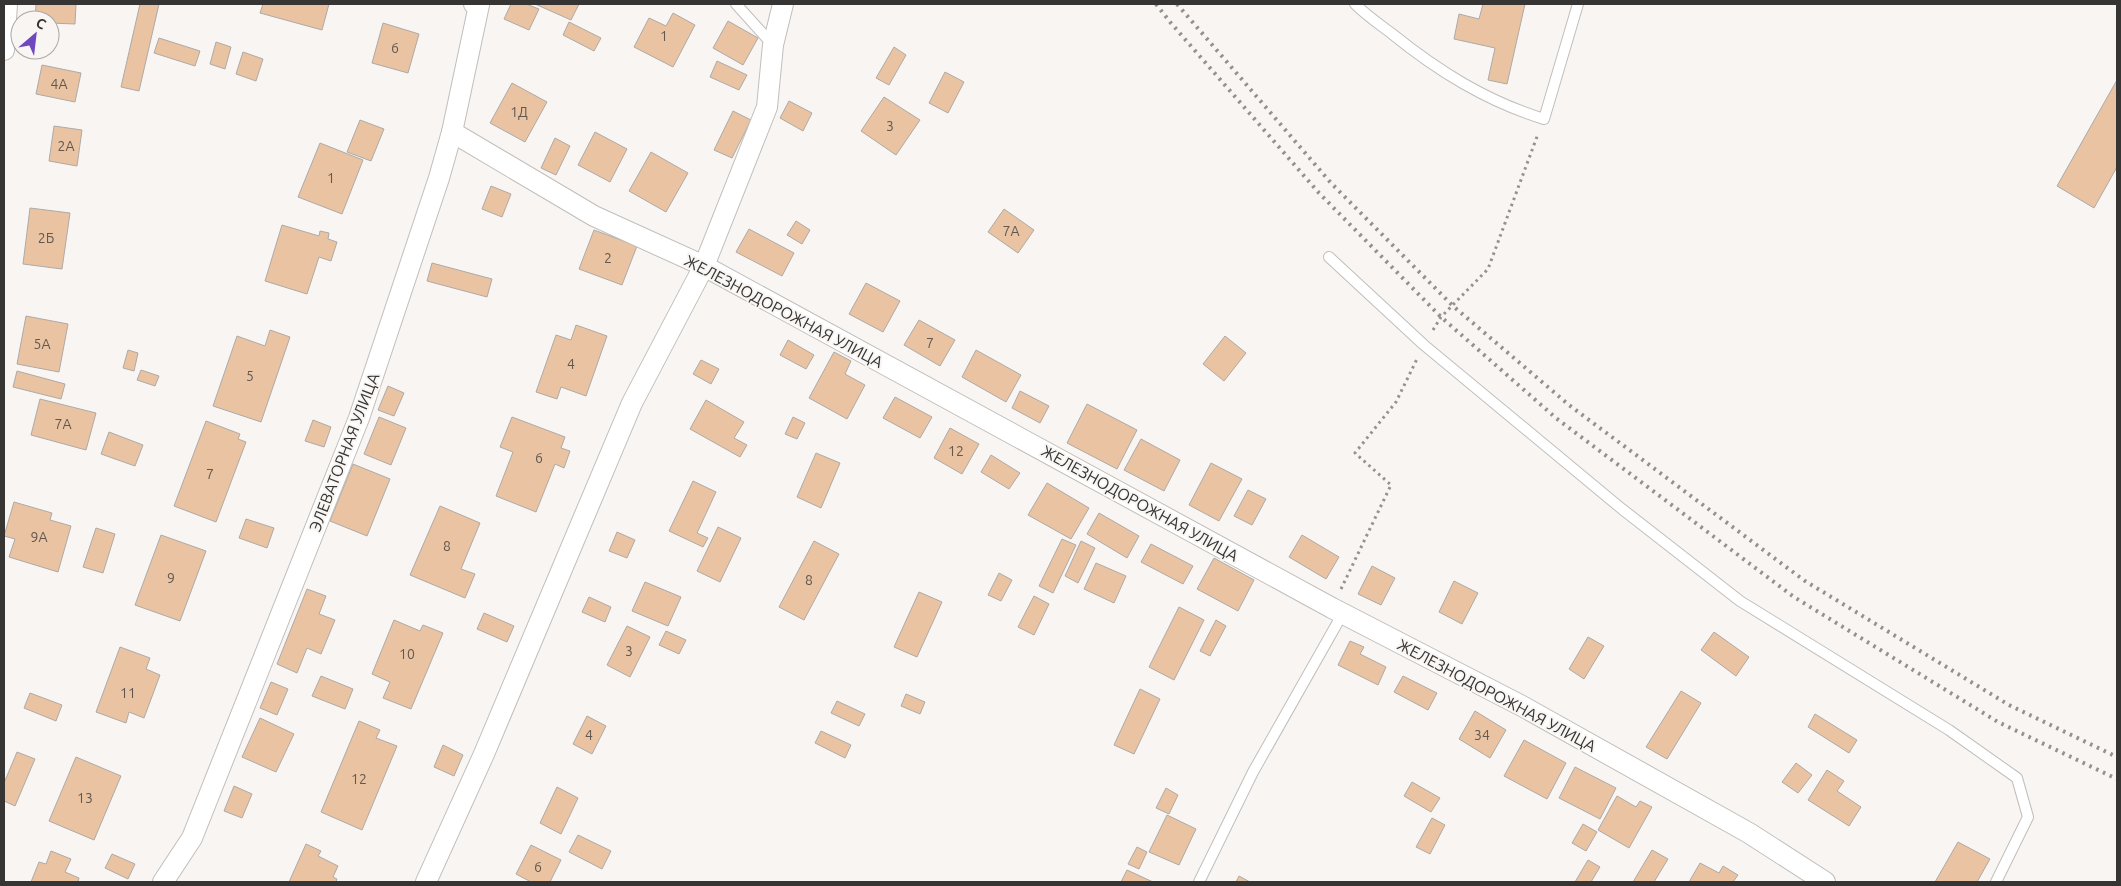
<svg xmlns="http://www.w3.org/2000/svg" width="2121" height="886" font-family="Ubuntu,sans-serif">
  <rect width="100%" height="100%" fill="#f8f5f2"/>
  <g fill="#e9c3a2" stroke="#adaaa7">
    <polygon points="36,4 76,4 75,24 50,23 50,20 35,20"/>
    <polygon points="140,4 159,4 139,91 121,87"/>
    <polygon points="263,4 329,4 322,30 260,13"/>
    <polygon points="511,4 526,4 539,9 529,30 504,19"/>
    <polygon points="535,4 579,4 571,20"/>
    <polygon points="1483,4 1525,4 1507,84 1488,80 1495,48 1454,39 1459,14 1479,19"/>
    <polygon points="673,13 695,25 673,67 634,47 649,18 666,26"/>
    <polygon points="728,21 758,38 743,65 713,48"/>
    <polygon points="569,22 601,38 594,51 563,35"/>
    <polygon points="383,23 419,34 408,73 372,63"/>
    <polygon points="159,38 200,51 195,66 154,53"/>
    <polygon points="216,42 231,47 225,69 210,64"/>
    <polygon points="894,47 906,55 889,85 876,78"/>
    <polygon points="243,52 263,59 256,81 236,74"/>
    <polygon points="717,61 747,75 739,90 710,77"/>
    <polygon points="42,65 81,73 75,102 36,94"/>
    <polygon points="945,72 964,82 948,113 929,103"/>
    <polygon points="2117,80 2117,167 2094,208 2057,186"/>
    <polygon points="512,83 547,102 525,142 490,123"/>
    <polygon points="884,97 920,120 896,155 861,131"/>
    <polygon points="789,101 812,113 803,131 780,118"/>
    <polygon points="733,111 751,120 732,158 714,150"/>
    <polygon points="360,120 384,129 371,161 347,152"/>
    <polygon points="54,126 82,130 77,166 49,161"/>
    <polygon points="595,132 627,149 610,182 578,165"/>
    <polygon points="555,138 570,146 556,175 541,168"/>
    <polygon points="320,143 363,160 342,214 298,197"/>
    <polygon points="651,152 688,173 666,212 629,191"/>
    <polygon points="491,186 511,194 502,217 482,209"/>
    <polygon points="30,208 70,213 62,269 23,264"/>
    <polygon points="1004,209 1034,230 1018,253 988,232"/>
    <polygon points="796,221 810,230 802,244 787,235"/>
    <polygon points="282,225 319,236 320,231 329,233 328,239 337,242 331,261 319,257 307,294 265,281"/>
    <polygon points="749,229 794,253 782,276 736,252"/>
    <polygon points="594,230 637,246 622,285 579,269"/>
    <polygon points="432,263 492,279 487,297 427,281"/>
    <polygon points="866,283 900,301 883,332 849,314"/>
    <polygon points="26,316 68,324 59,372 17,364"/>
    <polygon points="919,320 955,340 940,366 904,345"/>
    <polygon points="576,325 607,336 586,396 561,387 557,399 536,392 556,335 571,340"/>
    <polygon points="270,330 290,337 261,422 213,406 237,336 265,346"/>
    <polygon points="1225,336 1246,353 1224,381 1203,364"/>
    <polygon points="788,340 814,355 806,369 780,355"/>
    <polygon points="128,350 138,353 134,371 123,368"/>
    <polygon points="976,350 1021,375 1006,402 962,377"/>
    <polygon points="834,352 851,361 845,374 865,385 847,419 809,398"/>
    <polygon points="701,360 719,369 711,384 693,374"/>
    <polygon points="141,370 159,376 155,386 137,380"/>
    <polygon points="17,371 65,384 61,399 13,387"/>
    <polygon points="388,386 404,393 394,416 378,410"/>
    <polygon points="1020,391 1049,406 1040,423 1012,408"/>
    <polygon points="895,397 932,417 920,438 883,418"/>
    <polygon points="40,399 96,413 86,450 31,435"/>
    <polygon points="706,400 744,422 734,438 747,445 740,457 690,429"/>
    <polygon points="1087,404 1137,430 1117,469 1067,443"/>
    <polygon points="379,417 406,428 391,465 364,454"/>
    <polygon points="512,417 565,437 561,448 570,451 564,468 555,464 536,512 496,496 513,452 500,447"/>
    <polygon points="793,417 805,423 797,439 785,434"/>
    <polygon points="313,420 331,427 324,447 305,441"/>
    <polygon points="206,421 240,434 238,439 246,442 216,522 174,506"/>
    <polygon points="950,428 979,444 962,474 934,458"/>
    <polygon points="109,432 143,445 135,466 101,454"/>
    <polygon points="1141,439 1180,460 1164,491 1124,470"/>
    <polygon points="816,453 840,463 821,508 797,497"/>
    <polygon points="991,455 1020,473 1009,489 981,472"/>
    <polygon points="1211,463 1242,479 1219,521 1189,505"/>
    <polygon points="353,464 390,479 367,536 330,521"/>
    <polygon points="693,481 716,492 697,533 708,538 703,547 669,531"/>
    <polygon points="1047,483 1089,508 1071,539 1028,515"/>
    <polygon points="1248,490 1266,499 1252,525 1234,516"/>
    <polygon points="14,502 52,513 50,520 71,526 58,572 9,557 15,539 4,536"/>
    <polygon points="440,506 480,523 461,569 475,574 465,598 410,575"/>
    <polygon points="1099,513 1139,536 1127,558 1087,534"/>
    <polygon points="246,519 274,528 267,548 239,538"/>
    <polygon points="718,527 741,538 720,582 697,571"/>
    <polygon points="96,528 115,534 103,573 83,567"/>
    <polygon points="617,532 635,540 627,558 609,551"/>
    <polygon points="161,535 206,551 180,621 135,605"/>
    <polygon points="1302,535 1339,557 1326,579 1289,557"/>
    <polygon points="1062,539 1076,545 1053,593 1039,586"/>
    <polygon points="814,541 839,554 804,620 779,607"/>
    <polygon points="1081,541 1095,548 1078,583 1065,576"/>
    <polygon points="1151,544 1193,566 1183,584 1141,562"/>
    <polygon points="1214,558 1254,580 1238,611 1197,589"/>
    <polygon points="1096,563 1126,576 1114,603 1084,589"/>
    <polygon points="1372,566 1395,578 1381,605 1358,594"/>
    <polygon points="999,573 1012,580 1001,601 988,595"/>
    <polygon points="1454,581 1478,593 1462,624 1439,612"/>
    <polygon points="645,582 681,597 668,626 632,611"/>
    <polygon points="307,589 326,596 319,614 335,620 321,654 307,648 297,673 277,664"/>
    <polygon points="919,592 942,602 917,657 894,647"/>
    <polygon points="1034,596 1049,604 1034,635 1018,627"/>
    <polygon points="589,597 611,607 605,622 582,612"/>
    <polygon points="1179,607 1204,620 1174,680 1149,667"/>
    <polygon points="484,613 514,626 507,642 477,629"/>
    <polygon points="394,620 420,631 423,625 443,633 411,709 383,698 390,682 372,674"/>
    <polygon points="1216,620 1226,626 1210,656 1200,651"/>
    <polygon points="627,626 650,637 630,677 607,665"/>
    <polygon points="666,631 686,640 679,654 659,645"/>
    <polygon points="1714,632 1749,657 1736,676 1701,650"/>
    <polygon points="1588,637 1604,646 1584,679 1569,669"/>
    <polygon points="1350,641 1364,647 1360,654 1386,667 1378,685 1338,665"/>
    <polygon points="120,647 150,658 146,669 160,675 144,718 129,712 126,723 96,712"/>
    <polygon points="321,676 353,689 345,709 312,696"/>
    <polygon points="1403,676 1437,693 1428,710 1394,692"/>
    <polygon points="271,682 288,689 277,715 260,708"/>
    <polygon points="1140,689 1160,699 1134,754 1114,745"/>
    <polygon points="1681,691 1701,703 1667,759 1646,747"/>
    <polygon points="30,693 62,705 56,721 24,708"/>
    <polygon points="906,694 925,702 920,714 901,706"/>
    <polygon points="837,701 865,714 859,726 831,713"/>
    <polygon points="1475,711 1506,730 1490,758 1459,739"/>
    <polygon points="1815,714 1857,740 1849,753 1808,727"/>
    <polygon points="587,716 606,726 592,754 573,744"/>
    <polygon points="260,718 294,734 276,772 242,757"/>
    <polygon points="359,721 380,730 376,738 397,746 362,830 321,812"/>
    <polygon points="821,731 851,745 845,758 815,743"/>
    <polygon points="1524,740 1566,763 1547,799 1504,776"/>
    <polygon points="443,745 463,755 454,776 434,767"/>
    <polygon points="17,752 35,759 15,806 4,801 4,783"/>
    <polygon points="76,757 121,776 94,840 49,821"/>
    <polygon points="1796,763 1812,775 1798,793 1782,782"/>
    <polygon points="1575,767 1616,788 1600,819 1559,798"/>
    <polygon points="1827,770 1844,781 1837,791 1861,807 1849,826 1808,800"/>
    <polygon points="1412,782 1440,798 1431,812 1404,796"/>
    <polygon points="234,786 252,794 242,818 224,811"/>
    <polygon points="557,787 578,798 561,834 540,823"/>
    <polygon points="1166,788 1178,795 1169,814 1156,808"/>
    <polygon points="1617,796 1636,807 1640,801 1652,807 1629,848 1598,830"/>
    <polygon points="1167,815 1196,829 1179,865 1149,852"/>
    <polygon points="1432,818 1445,825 1430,854 1416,847"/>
    <polygon points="1583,824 1597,832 1586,851 1572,843"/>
    <polygon points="578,835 611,851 602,869 569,852"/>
    <polygon points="1958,842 1990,859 1977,882 1935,882"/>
    <polygon points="306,844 321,851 318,856 338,866 333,877 337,879 336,882 289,882"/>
    <polygon points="531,845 561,860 550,882 531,882 516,874"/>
    <polygon points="1137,847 1147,852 1139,869 1128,864"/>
    <polygon points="1652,850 1668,859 1654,882 1633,882"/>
    <polygon points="51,851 71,859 65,872 79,878 78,882 31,882 39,862 46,864"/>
    <polygon points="112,854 135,864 128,879 105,868"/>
    <polygon points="1588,860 1600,867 1591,882 1575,882"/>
    <polygon points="1700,863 1719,873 1723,866 1738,875 1733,882 1689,882"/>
    <polygon points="1127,870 1153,882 1121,882"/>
    <polygon points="1239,876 1250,882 1236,882"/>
  </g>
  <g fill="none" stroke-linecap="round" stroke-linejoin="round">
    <defs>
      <g id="lane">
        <polyline points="736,4 773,45"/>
        <path d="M 1355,4 C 1366,15 1379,24 1391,33 C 1438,71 1486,101 1544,119 L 1578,4"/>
        <polyline points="1329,257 1424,345 1622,509 1740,601 1949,730 2017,778 2028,817 1996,882"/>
        <polyline points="1199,882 1253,772 1343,613"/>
      </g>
      <g id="street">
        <polyline points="4,50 7,4"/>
        <polyline points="452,132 594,216 704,266 1332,608 1522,706 1749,833 1825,882"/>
        <polyline points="163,882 192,838 359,418 439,178 452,132 479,5 474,4"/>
        <polyline points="426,882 484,754 632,403 704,266 767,107 773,45 783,4"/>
      </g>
    </defs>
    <use href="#lane" stroke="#c1bebb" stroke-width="12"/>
    <use href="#street" stroke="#c1bebb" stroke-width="22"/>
    <g stroke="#949290" stroke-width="3" stroke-dasharray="2.5 4" stroke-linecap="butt">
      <polyline points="1433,330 1441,317 1488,269 1538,134"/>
      <polyline points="1341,589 1391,485 1355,453 1396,402 1417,359"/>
    </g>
    <use href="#lane" stroke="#fff" stroke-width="10"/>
    <use href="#street" stroke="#fff" stroke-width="20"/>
    <g stroke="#93918f" stroke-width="4" stroke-dasharray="2.5 5" stroke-linecap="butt">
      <polyline points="1156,4 1170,22 1319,193 1441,317 1556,418 1794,597 1998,722 2117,779"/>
      <polyline points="1177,4 1331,183 1453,306 1569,405 1805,581 2009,705 2117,757"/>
    </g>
  </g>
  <g text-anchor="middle" stroke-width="4" stroke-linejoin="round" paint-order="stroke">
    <g font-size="14" fill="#635850">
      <text x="664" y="41">1</text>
      <text x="395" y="53">6</text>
      <text x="59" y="89">4А</text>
      <text x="519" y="117">1Д</text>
      <text x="890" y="131">3</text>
      <text x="66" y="151">2А</text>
      <text x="331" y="183">1</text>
      <text x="1011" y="236">7А</text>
      <text x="46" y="243">2Б</text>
      <text x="608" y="263">2</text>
      <text x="930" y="348">7</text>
      <text x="42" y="349">5А</text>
      <text x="571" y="369">4</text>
      <text x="250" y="381">5</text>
      <text x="63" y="429">7А</text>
      <text x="956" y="456">12</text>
      <text x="539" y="463">6</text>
      <text x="210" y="479">7</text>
      <text x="39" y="542">9А</text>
      <text x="447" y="551">8</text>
      <text x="171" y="583">9</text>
      <text x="809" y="585">8</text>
      <text x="629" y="656">3</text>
      <text x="407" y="659">10</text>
      <text x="128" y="698">11</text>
      <text x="589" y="740">4</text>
      <text x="1482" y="740">34</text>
      <text x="359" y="784">12</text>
      <text x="85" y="803">13</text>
      <text x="538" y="872">6</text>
    </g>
    <g font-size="16" fill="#363534" stroke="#f8f5f2">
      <text transform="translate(784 311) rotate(28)" y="6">ЖЕЛЕЗНОДОРОЖНАЯ УЛИЦА</text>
      <text transform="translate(344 452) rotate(-69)" y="6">ЭЛЕВАТОРНАЯ УЛИЦА</text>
      <text transform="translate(1140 503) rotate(29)" y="6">ЖЕЛЕЗНОДОРОЖНАЯ УЛИЦА</text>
      <text transform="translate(1497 695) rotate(28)" y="6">ЖЕЛЕЗНОДОРОЖНАЯ УЛИЦА</text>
    </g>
  </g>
  <rect width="2121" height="886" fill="none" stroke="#363534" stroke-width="10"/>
  <g transform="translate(35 35) rotate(28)"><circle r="24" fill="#f8f5f2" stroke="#aaa8a6"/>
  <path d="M0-4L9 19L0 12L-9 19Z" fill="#6f47c0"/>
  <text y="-8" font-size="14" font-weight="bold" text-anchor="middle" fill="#363534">С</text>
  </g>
</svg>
